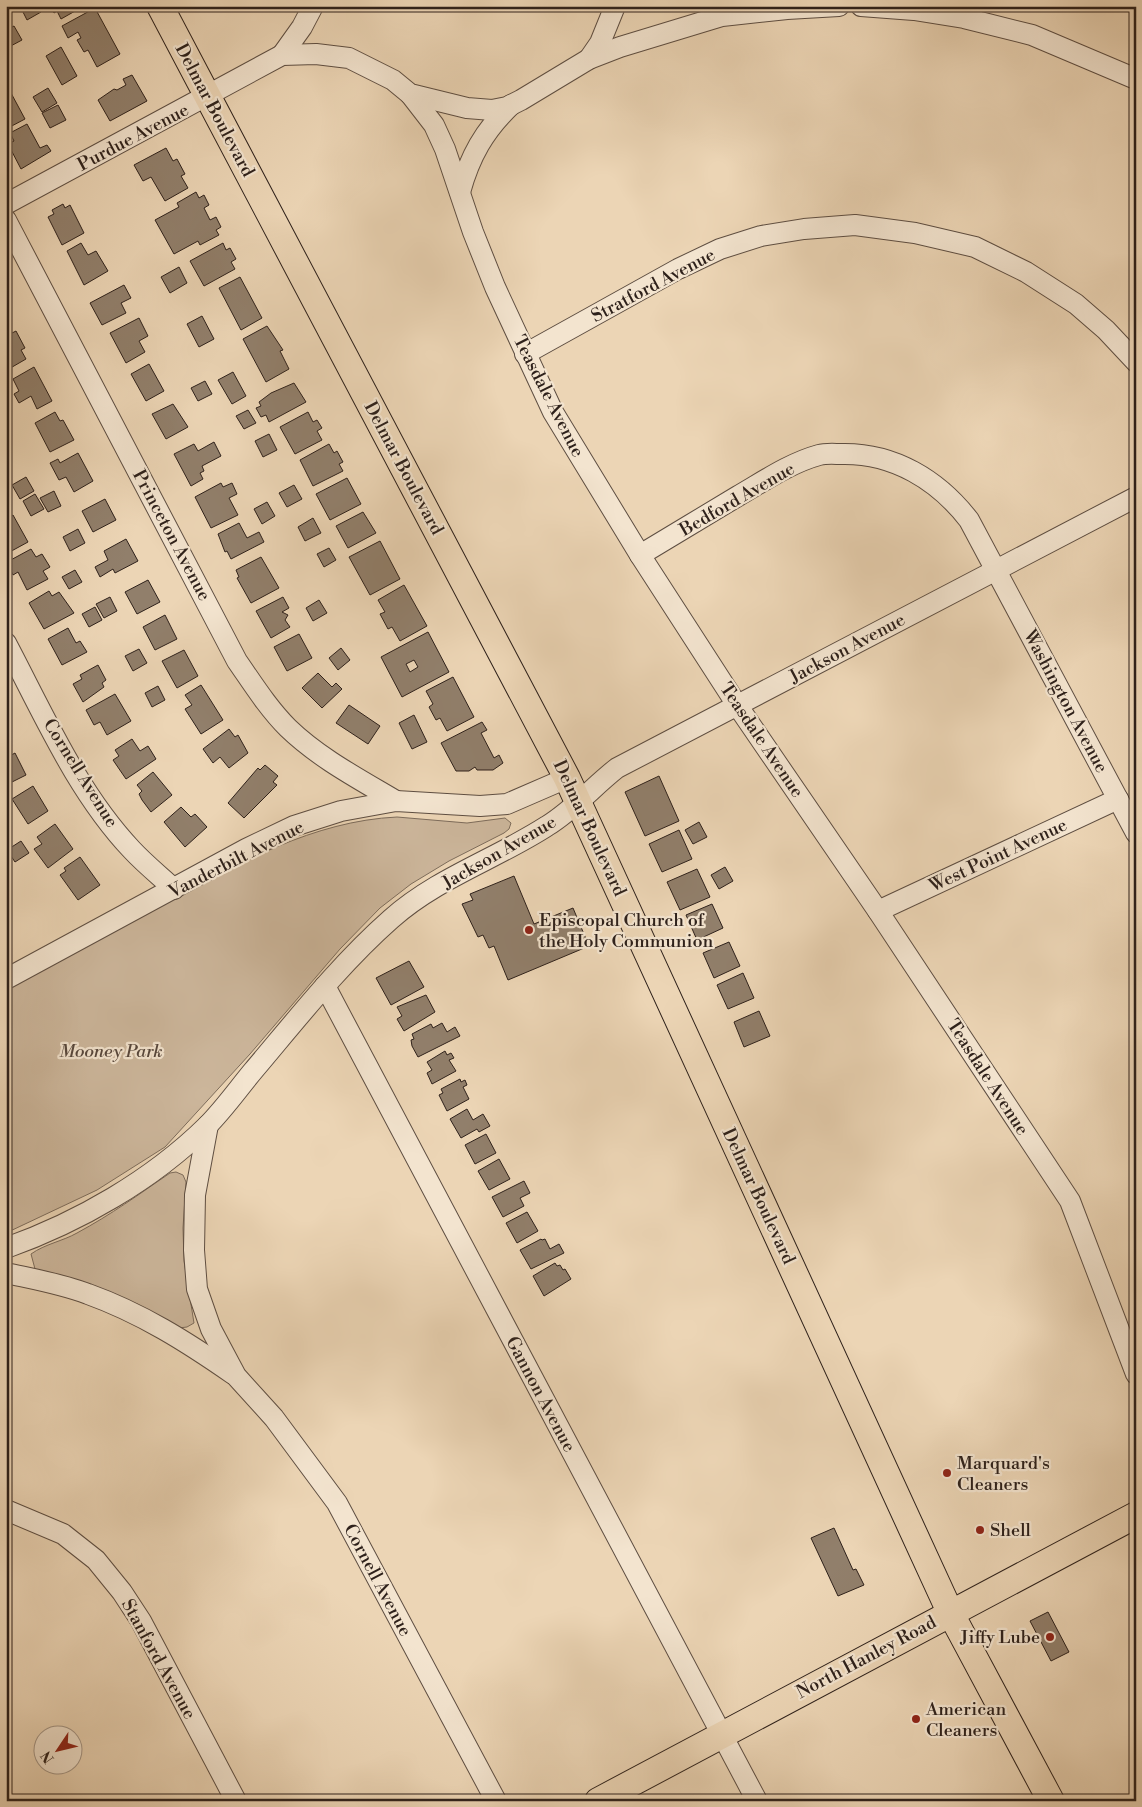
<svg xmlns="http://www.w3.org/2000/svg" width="1142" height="1807" font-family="'Libre Bodoni',serif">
  <rect width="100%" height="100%" fill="#ecd5b5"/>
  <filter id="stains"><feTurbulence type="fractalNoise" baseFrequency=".004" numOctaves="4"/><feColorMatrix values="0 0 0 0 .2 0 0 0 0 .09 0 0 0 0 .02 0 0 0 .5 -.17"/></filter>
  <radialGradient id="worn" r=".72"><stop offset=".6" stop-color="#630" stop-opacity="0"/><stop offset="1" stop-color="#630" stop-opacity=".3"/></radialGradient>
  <g fill="#ccb69b" stroke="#7d6c5b">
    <path d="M 397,817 L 467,823 L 505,818 L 511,823 L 509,829 L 504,833 L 449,861 L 411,884 L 380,908 L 340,949 L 250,1054 L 165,1147 L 97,1190 L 6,1233 L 6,988 C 60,960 114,931 167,902 C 240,863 313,821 397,817 Z"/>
    <path d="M 176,1172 L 183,1175 L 186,1182 L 183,1228 L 184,1261 L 194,1323 L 187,1327 L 179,1328 L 137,1304 L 35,1269 L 31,1254 C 45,1244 63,1241 77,1233 C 112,1214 138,1195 170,1173 Z"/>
  </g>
  <g fill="#917f6b" stroke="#2e211b" fill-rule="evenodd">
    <polygon points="20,6 38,6 41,12 27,20"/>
    <polygon points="50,6 84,6 61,19 57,11 54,13"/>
    <polygon points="95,8 120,54 97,67 88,50 84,52 77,40 81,38 78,32 68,38 62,26"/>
    <polygon points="14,26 22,40 7,48 6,30"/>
    <polygon points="61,47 77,76 62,85 46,56"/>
    <polygon points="132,75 147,101 110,121 98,100 114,89 117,90 126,85 123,79"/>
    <polygon points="48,88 57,103 42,112 33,97"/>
    <polygon points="6,90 9,95 11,93 25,119 6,129"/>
    <polygon points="58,105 66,120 50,128 42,113"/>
    <polygon points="27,124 40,148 47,145 51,151 21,169 8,144 14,141 10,133"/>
    <polygon points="166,148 173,161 177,159 185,174 181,176 188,188 165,201 151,177 143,181 134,165"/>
    <polygon points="196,192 199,198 204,195 209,205 204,208 210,220 216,217 221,227 216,230 219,235 200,245 198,241 174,254 155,220 179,207 177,203"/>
    <polygon points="63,204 65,208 70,205 84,233 62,245 48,217 54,214 52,210"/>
    <polygon points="81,243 88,255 96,251 108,271 84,285 67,251"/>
    <polygon points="223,243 226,250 230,248 236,259 231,262 235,269 204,286 190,261"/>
    <polygon points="179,267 187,283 170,293 161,277"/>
    <polygon points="240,277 262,318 241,330 219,288"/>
    <polygon points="124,285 131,298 121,303 126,313 102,325 90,303"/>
    <polygon points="202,316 214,339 199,347 187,324"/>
    <polygon points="139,318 148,336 139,341 145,352 126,363 110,333"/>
    <polygon points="267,326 283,350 280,351 289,369 266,382 243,339"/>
    <polygon points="16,331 25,348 21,350 26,359 7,370 6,336"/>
    <polygon points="149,364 164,391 146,401 131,374"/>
    <polygon points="34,367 52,401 37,409 31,396 19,403 14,394 19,391 13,379"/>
    <polygon points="233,372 246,396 232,404 218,380"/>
    <polygon points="205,381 212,394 198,401 191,388"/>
    <polygon points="294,383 306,402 269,422 266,415 261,417 256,408 261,406 259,402 271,393"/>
    <polygon points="173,404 188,427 166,439 152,414"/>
    <polygon points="248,410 256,423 244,429 236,416"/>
    <polygon points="55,412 60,421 63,420 74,440 50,452 35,423"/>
    <polygon points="308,412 313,422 317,420 322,428 317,431 322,440 295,454 280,427"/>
    <polygon points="269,434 277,450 263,457 255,441"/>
    <polygon points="214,442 221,456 202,466 204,471 200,473 203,479 191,486 174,454 194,444 198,451"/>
    <polygon points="329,444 334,453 337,451 343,462 339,464 343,471 313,486 300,460"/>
    <polygon points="78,453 93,481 74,492 66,477 59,480 50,463 58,459 60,463"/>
    <polygon points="26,477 34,491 20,499 12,485"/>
    <polygon points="347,478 361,504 330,520 316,494"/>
    <polygon points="221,483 223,487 232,483 237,494 229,498 238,515 211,528 195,497"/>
    <polygon points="294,485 302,499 287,507 279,493"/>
    <polygon points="54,491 61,506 48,512 40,498"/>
    <polygon points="35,494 44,509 31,516 23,501"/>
    <polygon points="105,499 116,520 93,532 82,511"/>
    <polygon points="267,502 275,516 262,524 254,509"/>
    <polygon points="363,512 376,533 348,548 336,526"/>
    <polygon points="13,515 28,542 6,554 6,519"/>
    <polygon points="313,518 321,533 305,541 298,527"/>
    <polygon points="239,523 247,538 259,532 264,542 231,559 227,551 225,552 218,534"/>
    <polygon points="78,529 85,543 70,551 63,537"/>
    <polygon points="126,539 138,561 115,573 113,569 100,577 95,567 108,560 104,551"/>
    <polygon points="380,541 400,579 370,595 349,557"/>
    <polygon points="329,548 336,560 324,567 317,554"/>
    <polygon points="31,549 36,557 42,554 50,567 43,571 48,579 27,590 18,572 13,575 7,562"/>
    <polygon points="261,557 279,588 251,603 237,578 239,577 236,570"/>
    <polygon points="75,570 82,582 69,589 62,577"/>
    <polygon points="148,580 160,602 137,614 125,592"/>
    <polygon points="404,585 427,626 400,641 392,627 388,629 380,614 385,612 378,600"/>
    <polygon points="49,591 52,596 59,592 74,613 44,629 29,603"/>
    <polygon points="110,597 117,611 104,618 96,604"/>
    <polygon points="283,597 289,608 282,612 288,615 285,620 290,627 271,638 256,611"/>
    <polygon points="319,600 327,613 313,621 306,608"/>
    <polygon points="95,607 102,620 89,627 82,614"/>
    <polygon points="165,615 177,639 155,650 143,627"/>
    <polygon points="68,628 76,643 80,641 87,652 62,665 48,639"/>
    <path d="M 428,632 L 449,672 L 402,697 L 381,657 ZM 414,660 L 418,667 L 410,672 L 406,664 Z"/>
    <polygon points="299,634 312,658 287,671 274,647"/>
    <polygon points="341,648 350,660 338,670 329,658"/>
    <polygon points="139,649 147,663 133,671 125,656"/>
    <polygon points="184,650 198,676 177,688 162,661"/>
    <polygon points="98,665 106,680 102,683 104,687 83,702 73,684 82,679 80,675"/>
    <polygon points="318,673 332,687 336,683 342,689 322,708 302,688"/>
    <polygon points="453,677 474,717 447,731 440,718 436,720 429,707 433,704 426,691"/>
    <polygon points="201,685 223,720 201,734 185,709 192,705 185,695"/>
    <polygon points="158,686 165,700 152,707 145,693"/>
    <polygon points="115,694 131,721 107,735 100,722 94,725 86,710"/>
    <polygon points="349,705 380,726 368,744 336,723"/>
    <polygon points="414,715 427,742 412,749 399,723"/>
    <polygon points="482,722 487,730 481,733 494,758 499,755 503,763 493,770 477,770 475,767 469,771 456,771 441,743"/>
    <polygon points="229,729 235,737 238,735 248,753 229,768 220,757 213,763 203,749"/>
    <polygon points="132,739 140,751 148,746 156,759 126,779 113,760 119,756 115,750"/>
    <polygon points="15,753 26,775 6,785 6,758"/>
    <polygon points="265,765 278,776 273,782 277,785 244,818 228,803 258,768 260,770"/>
    <polygon points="153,772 172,795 151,812 142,800 139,794 142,791 137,785"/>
    <polygon points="659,776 679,821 645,836 625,792"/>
    <polygon points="33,786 48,811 28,824 12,799"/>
    <polygon points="181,807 191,817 195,814 207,827 185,847 164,822"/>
    <polygon points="699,822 707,837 693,844 685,830"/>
    <polygon points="55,824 73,849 48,868 34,849 42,844 37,837"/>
    <polygon points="679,830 692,859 662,872 649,844"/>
    <polygon points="21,841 29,853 15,862 7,850"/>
    <polygon points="80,857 100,885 78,900 60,875 66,871 64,868"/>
    <polygon points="725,867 733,881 719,889 711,875"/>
    <polygon points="697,869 710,897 680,910 667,882"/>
    <polygon points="514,876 534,924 573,908 589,946 508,980 494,946 489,948 483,935 478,937 462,904 473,900 470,894"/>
    <polygon points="712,904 723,928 697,940 686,915"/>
    <polygon points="729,942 740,966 714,978 703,953"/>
    <polygon points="409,961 424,987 391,1005 376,978"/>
    <polygon points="743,973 754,998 728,1009 717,985"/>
    <polygon points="426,995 435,1012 404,1031 397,1019 402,1016 397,1007"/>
    <polygon points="759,1011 770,1036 744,1047 734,1022"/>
    <polygon points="442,1023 447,1032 455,1027 460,1036 418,1057 412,1046 411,1040 414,1039 412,1034 431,1024 433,1028"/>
    <polygon points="445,1051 447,1055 451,1053 454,1058 449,1060 456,1071 432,1084 427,1073 432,1070 427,1062"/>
    <polygon points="460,1079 461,1082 465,1080 467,1085 463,1087 469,1099 447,1111 439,1095 443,1093 441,1089"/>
    <polygon points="467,1109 473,1120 483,1114 490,1126 479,1132 477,1129 461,1138 450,1119"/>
    <polygon points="486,1134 496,1153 475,1164 465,1145"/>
    <polygon points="499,1159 510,1179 489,1190 478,1171"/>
    <polygon points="524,1181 530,1193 520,1198 524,1206 503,1217 492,1197"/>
    <polygon points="527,1212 538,1231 517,1243 506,1223"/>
    <polygon points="541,1239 542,1240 545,1239 550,1249 559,1244 564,1253 531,1269 520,1250"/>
    <polygon points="555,1263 557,1266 560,1265 563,1270 565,1269 571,1279 544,1296 533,1276"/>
    <polygon points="834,1528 853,1570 856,1569 864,1585 838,1596 811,1538"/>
    <polygon points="1048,1612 1069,1652 1051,1661 1030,1621"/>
  </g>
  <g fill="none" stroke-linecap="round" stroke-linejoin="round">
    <defs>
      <g id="minor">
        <polyline points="861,6 914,10 964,18 1032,35 1136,79"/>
        <polyline points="282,55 302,27 313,6"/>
        <polyline points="589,59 600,43 615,6"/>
        <polyline points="410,94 434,125 445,149 473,232 495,287 553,412 640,555 737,705 878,911 1070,1201 1136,1374"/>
        <path d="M 460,192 C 470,156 484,131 511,105"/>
        <polyline points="6,204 282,55 316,54 349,58 393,80 410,94 467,108 492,110 507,107 521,100 589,59 620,47 722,16 787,9 839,6"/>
        <path d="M 6,220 L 237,661 C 253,684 268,708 288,728 C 319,758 359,779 396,801"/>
        <polyline points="525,354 678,269 720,249 761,236 804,229 855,225 915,233 975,247 1026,272 1076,304 1106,330 1136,362"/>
        <path d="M 640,555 C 673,535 705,516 738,496 C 764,481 790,463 819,455 C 826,453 835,454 842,454 C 894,453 938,480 969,520 L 1136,833"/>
        <path d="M 6,643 C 43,713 77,792 132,850 C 145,864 160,876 174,889"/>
        <polyline points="878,911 1118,799"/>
        <polyline points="6,979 246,849 294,826 341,811 396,801 480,806 507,804 567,778"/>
        <polyline points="325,986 757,1801"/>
        <polyline points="208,1125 195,1195 194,1250 197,1289 211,1329 236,1376 274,1418 337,1503 496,1801"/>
        <path d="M 6,1248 C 79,1222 152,1180 207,1126 C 224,1109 238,1089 253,1071 C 297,1019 340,964 391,919 C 437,878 496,859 547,826 C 573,810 593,787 617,768 L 1136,497"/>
        <path d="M 6,1273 C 33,1279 62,1284 88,1294 C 141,1313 187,1342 233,1374"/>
        <polyline points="6,1510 63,1534 96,1560 122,1592 141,1621 236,1801"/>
      </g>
      <g id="major">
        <polyline points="160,6 567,778 950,1612 1051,1801"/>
        <polyline points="598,1801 1136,1515"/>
      </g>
    </defs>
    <use href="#minor" stroke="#5e4e42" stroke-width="22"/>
    <use href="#major" stroke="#2e211b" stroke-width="28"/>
    <use href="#minor" stroke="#f3e4cf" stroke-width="20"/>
    <use href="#major" stroke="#ecd5b5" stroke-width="26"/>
  </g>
  <g fill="#8f2418" stroke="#f3e4cf" stroke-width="2">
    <circle cx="529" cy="930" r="5"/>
    <circle cx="947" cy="1473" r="5"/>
    <circle cx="980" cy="1530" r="5"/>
    <circle cx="1050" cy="1637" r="5"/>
    <circle cx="916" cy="1719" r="5"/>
  </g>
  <g text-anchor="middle" stroke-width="4.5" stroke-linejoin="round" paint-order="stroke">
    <g font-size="18" fill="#2e211b" stroke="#f3e4cf">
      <text transform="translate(215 110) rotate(62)" y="6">Delmar Boulevard</text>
      <text transform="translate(133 137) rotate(-28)" y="6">Purdue Avenue</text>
      <text transform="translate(653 285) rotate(-28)" y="6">Stratford Avenue</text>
      <text transform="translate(549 396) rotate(63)" y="6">Teasdale Avenue</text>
      <text transform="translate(404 468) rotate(62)" y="6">Delmar Boulevard</text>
      <text transform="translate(737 499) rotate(-30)" y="6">Bedford Avenue</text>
      <text transform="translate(172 535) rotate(62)" y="6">Princeton Avenue</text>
      <text transform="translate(847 648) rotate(-28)" y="6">Jackson Avenue</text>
      <text transform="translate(1066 701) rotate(62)" y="6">Washington Avenue</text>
      <text transform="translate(762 740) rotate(56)" y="6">Teasdale Avenue</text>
      <text transform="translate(81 773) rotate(58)" y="6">Cornell Avenue</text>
      <text transform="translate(590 828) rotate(65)" y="6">Delmar Boulevard</text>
      <text transform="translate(499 852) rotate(-30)" y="6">Jackson Avenue</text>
      <text transform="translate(998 855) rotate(-25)" y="6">West Point Avenue</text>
      <text transform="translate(236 859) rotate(-27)" y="6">Vanderbilt Avenue</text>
      <text transform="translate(988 1077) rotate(57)" y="6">Teasdale Avenue</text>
      <text transform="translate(759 1196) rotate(65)" y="6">Delmar Boulevard</text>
      <text transform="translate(541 1394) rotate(62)" y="6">Gannon Avenue</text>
      <text transform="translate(378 1580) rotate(62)" y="6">Cornell Avenue</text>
      <text transform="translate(866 1657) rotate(-28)" y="6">North Hanley Road</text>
      <text transform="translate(159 1659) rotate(61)" y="6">Stanford Avenue</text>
    </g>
    <g font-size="18" fill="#2e211b" stroke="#f3e4cf" text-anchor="start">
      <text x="539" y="926">Episcopal Church of<tspan x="539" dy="21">the Holy Communion</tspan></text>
      <text x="957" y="1469">Marquard's<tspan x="957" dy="21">Cleaners</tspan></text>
      <text x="990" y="1536">Shell</text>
      <text x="1040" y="1643" text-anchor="end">Jiffy Lube</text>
      <text x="926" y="1715">American<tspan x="926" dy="21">Cleaners</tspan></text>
    </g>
    <g font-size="18" font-style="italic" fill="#56463b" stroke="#f3e4cf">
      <text x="111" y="1057">Mooney Park</text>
    </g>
  </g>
  <rect width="1142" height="1807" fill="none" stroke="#ecd5b5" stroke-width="25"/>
  <rect x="8" y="8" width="1127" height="1792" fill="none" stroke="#2e211b" stroke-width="2.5"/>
  <rect x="12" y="12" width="1117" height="1782" fill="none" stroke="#2e211b"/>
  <g transform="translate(58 1750) rotate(235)"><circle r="24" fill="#f3e4cf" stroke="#a49687"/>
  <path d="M0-4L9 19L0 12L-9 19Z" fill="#8f2418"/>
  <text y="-8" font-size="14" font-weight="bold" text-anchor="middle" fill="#2e211b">N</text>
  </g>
  <rect width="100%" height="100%" filter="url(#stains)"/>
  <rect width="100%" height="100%" fill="url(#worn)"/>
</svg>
